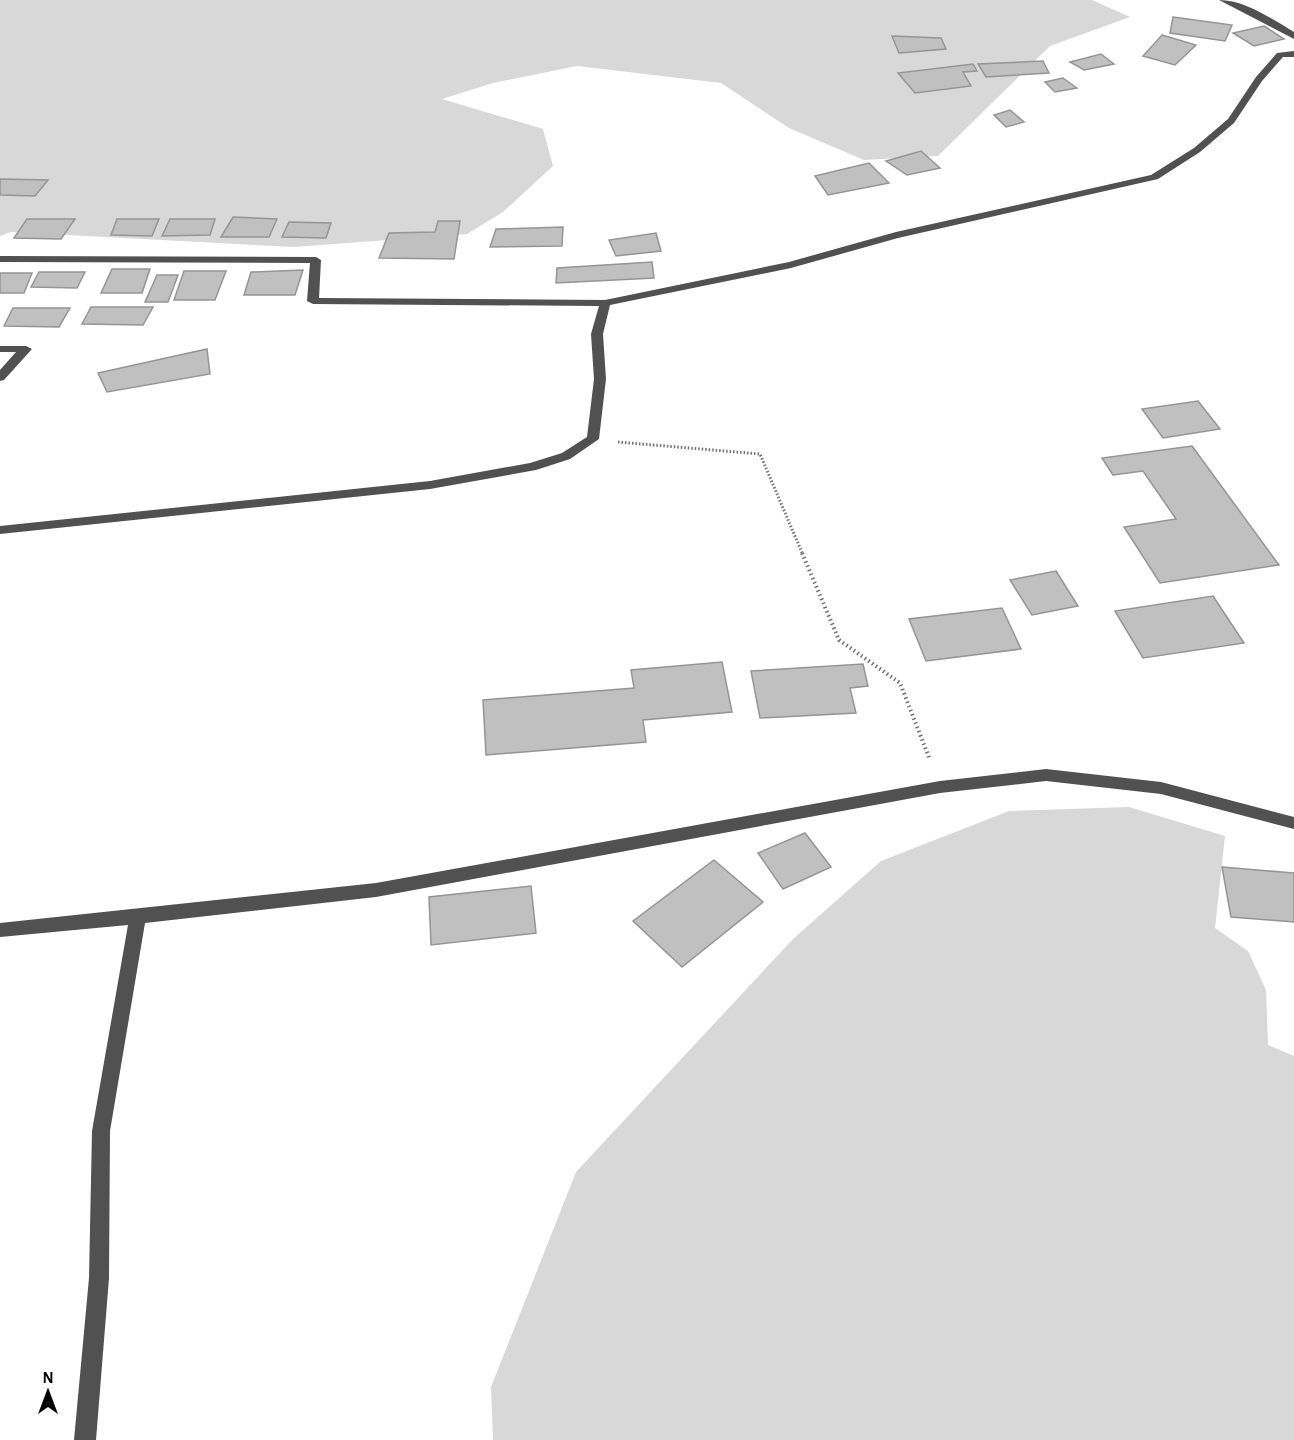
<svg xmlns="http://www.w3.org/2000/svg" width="1294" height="1440" font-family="'Alegreya Sans',sans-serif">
  <rect width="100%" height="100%" fill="#fff"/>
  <g fill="#d8d8d8">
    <polygon points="0,0 1092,0 1130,17 1050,46 938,156 864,160 789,128 721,83 577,66 493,83 442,99 543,129 553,166 503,212 467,234 294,247 11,232 0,236"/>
    <polygon points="1129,807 1225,836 1215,928 1248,951 1266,990 1268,1045 1294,1056 1294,1440 493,1440 491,1387 576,1172 793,939 881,861 1009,811"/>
  </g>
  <g fill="#c0c0c0" stroke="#959595" stroke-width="1.5">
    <polygon points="1173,17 1232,25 1225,41 1170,33"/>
    <polygon points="1264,26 1284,39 1254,46 1233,33"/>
    <polygon points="1162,35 1196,45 1175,65 1143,56"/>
    <polygon points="892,36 941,38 946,49 899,53"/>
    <polygon points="1101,54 1114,64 1084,70 1070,62"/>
    <polygon points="1043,61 1049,73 986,77 978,64"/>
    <polygon points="973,64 977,71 963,72 971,86 915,93 898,73"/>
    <polygon points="1063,78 1077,88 1055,92 1045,82"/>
    <polygon points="1010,110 1024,122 1006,127 994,115"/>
    <polygon points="921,151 940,168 907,175 886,161"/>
    <polygon points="869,163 889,183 828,195 815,176"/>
    <polygon points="0,179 48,180 35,196 0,195"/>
    <polygon points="233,217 277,219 269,237 221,237"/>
    <polygon points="27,219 75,219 61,239 14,238"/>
    <polygon points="117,219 159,219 152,236 111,235"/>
    <polygon points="170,219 215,219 210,235 162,236"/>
    <polygon points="438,221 460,221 454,259 379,258 389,233 435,232"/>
    <polygon points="289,222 331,223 326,238 282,237"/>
    <polygon points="563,227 562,246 490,247 496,229"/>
    <polygon points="656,233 661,251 616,256 609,240"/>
    <polygon points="652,262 654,278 556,283 557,268"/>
    <polygon points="112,269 150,269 142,293 101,293"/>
    <polygon points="303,270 295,295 244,295 251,272"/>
    <polygon points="184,271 226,271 215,300 174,300"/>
    <polygon points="39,272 85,272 77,288 31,287"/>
    <polygon points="0,273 32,273 24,293 0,293"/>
    <polygon points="157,275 178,275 168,302 145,302"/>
    <polygon points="91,307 153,307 143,325 82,324"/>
    <polygon points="13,308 70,308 59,327 4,326"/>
    <polygon points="207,349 210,374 107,392 98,373"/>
    <polygon points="1198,401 1220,429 1163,438 1142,409"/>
    <polygon points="1192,446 1279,565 1160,583 1124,527 1176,519 1143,471 1113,475 1102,458"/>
    <polygon points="1056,571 1078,606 1032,615 1010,580"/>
    <polygon points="1213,596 1244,643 1143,658 1115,611"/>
    <polygon points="1002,608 1021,649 926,661 909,619"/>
    <polygon points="722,662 732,712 643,720 646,742 486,755 483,700 634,688 631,670"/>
    <polygon points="863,664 868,686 850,688 856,713 760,718 751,671"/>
    <polygon points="805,833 831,867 783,889 758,853"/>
    <polygon points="714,860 763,902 682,967 633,921"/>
    <polygon points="1222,867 1294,873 1294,922 1231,917"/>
    <polygon points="531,886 536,933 431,945 429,897"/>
  </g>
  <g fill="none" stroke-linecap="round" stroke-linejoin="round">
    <polyline stroke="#737373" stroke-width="3" stroke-dasharray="1.5 2" stroke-linecap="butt" points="618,442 760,454 803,555"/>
    <polyline stroke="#737373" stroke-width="4" stroke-dasharray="1.5 3" stroke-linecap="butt" points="802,553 839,640 900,683 930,760"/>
    <g fill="#515151" fill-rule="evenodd">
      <path d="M 1219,0 C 1245,0 1272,19 1294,32 L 1294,39 Z"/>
      <polygon points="1294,51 1294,57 1283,57 1262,81 1234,123 1200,152 1158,179 898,238 791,268 610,305 603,334 606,379 599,439 570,459 536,470 430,489 0,534 0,526 430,481 530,463 562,453 587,437 594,379 591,334 599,306 313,304 307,301 310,263 0,262 0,256 316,257 321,260 319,298 605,300 789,262 896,232 1151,175 1194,148 1228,119 1256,77 1277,53"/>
      <polygon points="0,346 26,346 32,349 4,380 0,381 0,370 16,352 0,352"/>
      <polygon points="1046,769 1161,782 1294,817 1294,829 1161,794 1046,781 940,793 376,897 145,923 110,1131 109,1278 96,1440 74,1440 89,1278 92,1131 128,925 0,937 0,923 376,883 940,781"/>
    </g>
  </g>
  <g transform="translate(48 1392)" stroke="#ffffff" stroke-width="4.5" paint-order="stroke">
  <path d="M0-4.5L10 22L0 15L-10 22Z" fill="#000000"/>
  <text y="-9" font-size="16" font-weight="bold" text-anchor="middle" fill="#000000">N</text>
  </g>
</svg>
